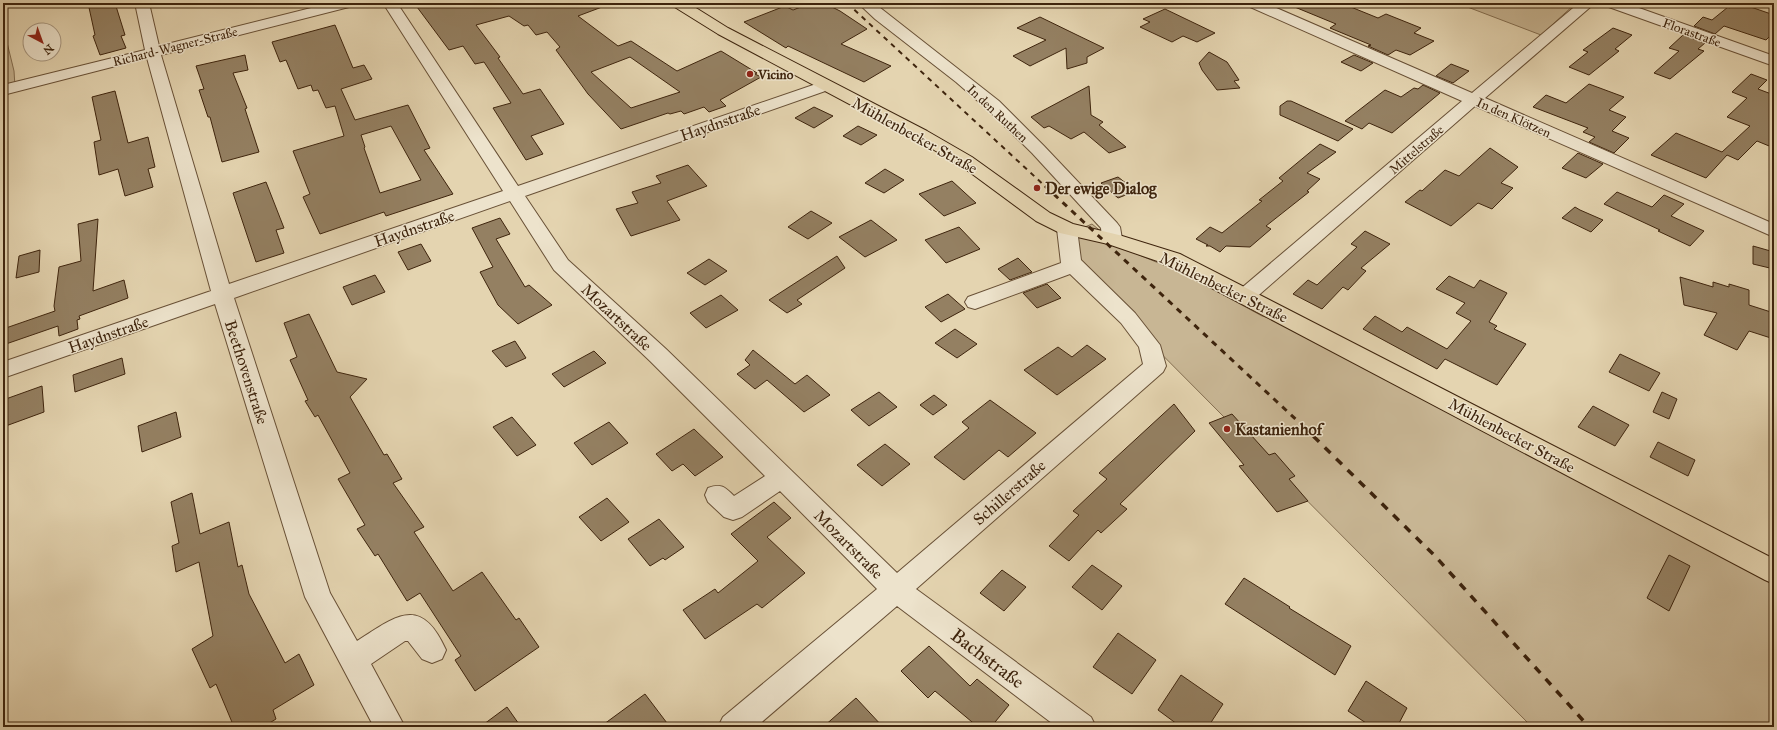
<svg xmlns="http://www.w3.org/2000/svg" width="1777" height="730" font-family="'IM FELL Great Primer',serif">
  <rect width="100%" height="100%" fill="#e4d4b0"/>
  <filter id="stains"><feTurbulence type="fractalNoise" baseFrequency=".005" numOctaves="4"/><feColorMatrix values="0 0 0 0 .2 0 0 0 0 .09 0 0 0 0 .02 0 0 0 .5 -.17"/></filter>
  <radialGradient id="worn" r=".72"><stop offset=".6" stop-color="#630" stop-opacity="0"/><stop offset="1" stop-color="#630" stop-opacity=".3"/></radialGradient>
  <g fill="#c8b694" stroke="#836d50">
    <polygon points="1457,3 1576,3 1541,35"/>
    <polygon points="3,26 14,71 15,87 3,90"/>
    <polygon points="1092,224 1120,247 1185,274 1262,316 1309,329 1774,572 1774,727 1532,727 1071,263 1066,235"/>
  </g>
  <g fill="#948062" stroke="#3e240d" fill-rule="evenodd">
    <polygon points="88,3 115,3 125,35 121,36 126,48 100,55 93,36 95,35"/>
    <path d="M 433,3 L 609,3 L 610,4 L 578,16 L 618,46 L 631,41 L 677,71 L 721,51 L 757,73 L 755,74 L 761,77 L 720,100 L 726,106 L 709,112 L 704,107 L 684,114 L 681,111 L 670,114 L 668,113 L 621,129 L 588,94 L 556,50 L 560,47 L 547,32 L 536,35 L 528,25 L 524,26 L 509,16 L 476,25 L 500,57 L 498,58 L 523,94 L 540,89 L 564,124 L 531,136 L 543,154 L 526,160 L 493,108 L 511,103 L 484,62 L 475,64 L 463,46 L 449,50 L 417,7 ZM 630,57 L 680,92 L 631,108 L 591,72 Z"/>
    <polygon points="811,3 824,3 840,11 867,29 841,44 891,66 864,82 788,46 786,48 744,22 785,6 793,10"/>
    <polygon points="1285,3 1341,3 1378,18 1386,14 1421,28 1414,33 1434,41 1410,55 1396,50 1388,55 1368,46 1371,45 1330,28 1336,24"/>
    <polygon points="1742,4 1774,15 1774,32 1766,40 1724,26 1715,34 1694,26 1703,17 1712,20 1728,7 1730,8 1733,5 1738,7"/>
    <polygon points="1165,9 1215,33 1197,42 1183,36 1172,42 1140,27 1150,22 1143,19"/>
    <polygon points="1040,17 1077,35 1104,48 1087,57 1087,63 1067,69 1066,48 1030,66 1013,56 1046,40 1017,28"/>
    <path d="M 335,25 L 353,68 L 364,65 L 372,79 L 341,89 L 355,120 L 408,105 L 430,148 L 424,150 L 453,194 L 386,216 L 384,212 L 320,234 L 303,197 L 310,194 L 293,151 L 344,136 L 335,106 L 326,108 L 318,90 L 313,91 L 311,85 L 298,89 L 286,60 L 280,62 L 272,42 ZM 391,126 L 421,180 L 380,193 L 364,148 L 365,147 L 361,135 Z"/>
    <polygon points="1613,28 1632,35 1615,49 1619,51 1589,75 1569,67 1588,52 1583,50"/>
    <polygon points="1683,35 1705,43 1698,49 1704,51 1670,79 1654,73 1679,51 1669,48"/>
    <polygon points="1209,52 1227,62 1239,80 1234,81 1240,88 1217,90 1202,70 1199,63"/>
    <polygon points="245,55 248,70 233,73 247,108 245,109 259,152 222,162 210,117 208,117 199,90 204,89 196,66"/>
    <polygon points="1354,55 1373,63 1361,71 1341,62"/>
    <polygon points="1451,64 1469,71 1453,83 1436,76"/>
    <polygon points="1751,74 1767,80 1758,89 1774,95 1774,148 1757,141 1738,160 1727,155 1706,178 1651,155 1676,133 1722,152 1750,126 1727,117 1747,98 1732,92"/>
    <polygon points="1589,84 1624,97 1609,110 1626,117 1612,131 1629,138 1614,153 1589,142 1595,137 1583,132 1588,128 1533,107 1546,95 1566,103"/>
    <polygon points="1423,85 1440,93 1392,133 1369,123 1362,129 1345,121 1385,90 1401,97 1414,88 1418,89"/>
    <polygon points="1089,86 1091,115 1103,122 1099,125 1126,147 1109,153 1084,132 1071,139 1049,126 1044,128 1031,117"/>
    <polygon points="115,91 128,143 148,137 155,167 148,169 153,187 125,196 118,169 99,175 94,142 101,140 92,97"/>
    <polygon points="1287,101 1291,101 1353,129 1338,141 1280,115 1280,106"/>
    <polygon points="814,107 833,116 814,128 795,118"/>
    <polygon points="858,126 877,135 861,145 843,136"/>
    <polygon points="1320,144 1336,152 1307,173 1320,179 1307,191 1309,192 1266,226 1271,229 1250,247 1226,246 1220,252 1210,246 1206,246 1208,245 1196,239 1210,227 1222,233 1262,201 1259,200 1283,181 1279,178"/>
    <polygon points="1490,148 1518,167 1501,183 1513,188 1492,209 1478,203 1451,226 1405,202 1420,190 1422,191 1445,170 1459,176"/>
    <polygon points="1578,153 1603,164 1586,178 1562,168"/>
    <polygon points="688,165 707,186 667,201 680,220 631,236 616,209 638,203 632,192 661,183 656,176"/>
    <polygon points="885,169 904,180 884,193 865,183"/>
    <polygon points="1118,177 1136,191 1118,198 1101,183"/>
    <polygon points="952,181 976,203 944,216 919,194"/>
    <polygon points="266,182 284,228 276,230 284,253 256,262 233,193"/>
    <polygon points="1617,192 1652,207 1664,195 1684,204 1671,216 1704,231 1690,246 1658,231 1660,230 1604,204"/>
    <polygon points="1575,207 1580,210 1603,220 1591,232 1562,218"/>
    <polygon points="811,211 832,223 808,239 788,227"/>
    <polygon points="500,218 510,234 496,239 525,287 529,285 552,305 518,324 498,305 480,272 493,267 472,228"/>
    <polygon points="98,219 93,291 124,280 128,298 79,316 80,319 77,320 78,329 59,336 58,326 3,345 3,329 55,311 54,306 59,267 81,261 78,224"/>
    <polygon points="871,220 897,240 865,257 839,237"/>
    <polygon points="959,227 980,249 946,263 925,240"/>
    <polygon points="1365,231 1390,244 1361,268 1366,271 1348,290 1343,287 1322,309 1293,294 1308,280 1317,285 1357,247 1351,244"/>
    <polygon points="421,244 431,261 408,270 398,252"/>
    <polygon points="1753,246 1774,252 1774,269 1753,264"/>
    <polygon points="40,250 39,272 16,278 19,256"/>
    <polygon points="837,256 845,268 797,300 802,304 787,313 769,300"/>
    <polygon points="1018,258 1032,272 1010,280 998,269"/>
    <polygon points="709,259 727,271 705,285 687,273"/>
    <polygon points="375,275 385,292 352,305 343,287"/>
    <polygon points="1449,276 1474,288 1480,280 1507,293 1489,322 1497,326 1494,329 1526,344 1497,385 1445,359 1437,369 1363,329 1375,316 1402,332 1407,327 1447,349 1471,321 1456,313 1465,303 1436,289"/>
    <polygon points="1680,277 1713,287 1713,282 1729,287 1729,284 1749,290 1749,305 1774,313 1774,339 1749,331 1737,350 1704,335 1717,313 1684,305"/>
    <polygon points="1047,284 1061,298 1037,308 1023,293"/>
    <polygon points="948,294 965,309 941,322 925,307"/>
    <polygon points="721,295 738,310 706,328 690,313"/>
    <polygon points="309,314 337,372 367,379 350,397 384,455 387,454 402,479 393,483 424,527 414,532 453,591 482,572 516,620 519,618 539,647 475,691 455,660 461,656 420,593 407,601 378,554 375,556 357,529 365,525 338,479 350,473 318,415 315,417 305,401 308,400 290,360 297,357 284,323"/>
    <polygon points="955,329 977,344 957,358 935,343"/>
    <polygon points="515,341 526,358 506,367 492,351"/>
    <polygon points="1087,345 1106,359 1057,395 1024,370 1058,347 1072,357"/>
    <polygon points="753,350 795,384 807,375 830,395 804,412 767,380 755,389 737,374 750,365 745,360"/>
    <polygon points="594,351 606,363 564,387 552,374"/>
    <polygon points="1620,354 1660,373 1649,391 1609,372"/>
    <polygon points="122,358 125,374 75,392 73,375"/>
    <polygon points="42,386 44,412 3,427 3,400"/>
    <polygon points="879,392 897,407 869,426 851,410"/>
    <polygon points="1662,392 1677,399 1669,419 1653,412"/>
    <polygon points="934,395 947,405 933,415 920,405"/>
    <polygon points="990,400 1036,433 1008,457 999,450 964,480 934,457 969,428 962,422"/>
    <polygon points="1174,404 1195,431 1120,504 1127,509 1101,533 1098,530 1069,561 1049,546 1079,515 1073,511 1107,479 1099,473"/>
    <polygon points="1593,406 1629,425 1615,446 1578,427"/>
    <polygon points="176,412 181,437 142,452 138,426"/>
    <polygon points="1232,414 1269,455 1275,453 1295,476 1289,479 1308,501 1277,512 1239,466 1244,465 1209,423"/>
    <polygon points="512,417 536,445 517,456 493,427"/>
    <polygon points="609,422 628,443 592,465 574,443"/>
    <polygon points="694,429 723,457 695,476 683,464 672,471 656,454"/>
    <polygon points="1658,442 1695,460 1688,476 1650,457"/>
    <polygon points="885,444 910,464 882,486 857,465"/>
    <polygon points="192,493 200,534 229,522 238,567 242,565 249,594 285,663 299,654 314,685 273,710 276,719 263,727 234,727 216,684 210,688 192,649 213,636 199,562 176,572 172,546 179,543 171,502"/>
    <polygon points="607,498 629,522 601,541 579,517"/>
    <polygon points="774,502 791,518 767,537 805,573 762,608 757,604 705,639 683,610 715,589 718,593 758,561 731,534"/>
    <polygon points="659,519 684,547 665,560 663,558 650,566 628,539"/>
    <polygon points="1669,555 1690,566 1669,611 1647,598"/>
    <polygon points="1092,565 1122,586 1102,610 1072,587"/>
    <polygon points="1002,570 1026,587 1004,611 980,593"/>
    <polygon points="1244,578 1290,607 1289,608 1351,646 1335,675 1225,604"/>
    <polygon points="1118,633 1156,660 1132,694 1093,667"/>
    <polygon points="929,646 970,686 977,679 1009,705 991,727 978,727 935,691 928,698 901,671"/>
    <polygon points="1181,675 1223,704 1208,727 1181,727 1158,710"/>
    <polygon points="1366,681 1407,708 1397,727 1372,727 1348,711"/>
    <polygon points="645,694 670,727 600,727"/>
    <polygon points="856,698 883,727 823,727"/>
    <polygon points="507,707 521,727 480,727"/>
  </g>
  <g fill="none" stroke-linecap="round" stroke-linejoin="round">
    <defs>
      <g id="minor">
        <path d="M 135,3 L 149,3 L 159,46 L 331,3 L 355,3 L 353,6 L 161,55 L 229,284 L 503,191 L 383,3 L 397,3 L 518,186 L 819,83 L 825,81 L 831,83 L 833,86 L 831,89 L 525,196 L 568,260 L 666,349 L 897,573 L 1143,364 L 1139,347 L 1121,323 L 1070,274 L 975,309 L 968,307 L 965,302 L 968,297 L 1061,263 L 1057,229 L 1060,225 L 1067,223 L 1074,225 L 1077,229 L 1081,260 L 1135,313 L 1160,345 L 1166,366 L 1163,372 L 916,589 L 1091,717 L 1096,727 L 1057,727 L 897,606 L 756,727 L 718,727 L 723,717 L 877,589 L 780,491 L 742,517 L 733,520 L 724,517 L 708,502 L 705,495 L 708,488 C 721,483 725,487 734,496 L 765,476 L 650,361 L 554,270 L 510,201 L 234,298 L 330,593 L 357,641 C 396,616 421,594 446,650 L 442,659 L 432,663 L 422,659 L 408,641 L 405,641 L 371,664 L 405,727 L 374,727 L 305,597 L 215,304 L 3,378 L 3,362 L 211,291 L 147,58 L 3,95 L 3,85 L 145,50 Z"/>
        <polygon points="858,3 874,3 999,101 1044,146 1117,223 1120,227 1122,239 1119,243 1112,245 1105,243 1102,239 1101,228 1032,153 987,109 956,82 875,19"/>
        <polygon points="1246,3 1265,3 1472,93 1579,3 1595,3 1485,98 1774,224 1774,237 1475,106 1252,301 1245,303 1238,301 1235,296 1238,291 1462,101 1248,6"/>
        <polygon points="1604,3 1625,3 1774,56 1774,66 1606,6"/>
      </g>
      <polygon id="major" points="671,3 688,3 728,28 927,131 972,157 1050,213 1073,224 1119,235 1180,254 1774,559 1774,584 1765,580 1166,264 1108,244 1060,233 1036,221 960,165 915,139 718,34 673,6"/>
    </defs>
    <use href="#minor" stroke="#685036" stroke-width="2"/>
    <use href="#major" stroke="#3e240d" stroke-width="2"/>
    <use href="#minor" fill="#ede3cc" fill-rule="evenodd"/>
    <use href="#major" fill="#e4d4b0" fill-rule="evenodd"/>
    <polyline stroke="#3e240d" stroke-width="2" stroke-dasharray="5 5" stroke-linecap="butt" points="847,3 1046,187"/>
    <polyline stroke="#3e240d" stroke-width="3" stroke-dasharray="6 6" stroke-linecap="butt" points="1045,186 1303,426"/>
    <polyline stroke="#3e240d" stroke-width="3.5" stroke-dasharray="8 8" stroke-linecap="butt" points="1302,425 1435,556 1589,727"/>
  </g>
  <g fill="#8f2418" stroke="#ede3cc" stroke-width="1.5">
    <circle cx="750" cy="74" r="4"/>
    <circle cx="1037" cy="188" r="4"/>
    <circle cx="1227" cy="429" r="4"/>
  </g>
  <g text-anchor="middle" stroke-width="3" stroke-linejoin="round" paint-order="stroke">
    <g font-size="13" fill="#3e240d" stroke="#ede3cc">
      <text transform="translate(1692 32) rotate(20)" y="5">Florastraße</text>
      <text transform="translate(175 46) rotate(-14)" y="5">Richard-Wagner-Straße</text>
      <text transform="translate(998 113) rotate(43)" y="5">In den Ruthen</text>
      <text transform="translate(1514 117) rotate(24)" y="5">In den Klötzen</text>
      <text transform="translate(1416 149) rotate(-41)" y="5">Mittelstraße</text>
    </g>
    <g font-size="13" font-weight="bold" fill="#3e240d" stroke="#ede3cc" text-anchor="start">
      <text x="758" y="79">Vicino</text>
    </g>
    <g font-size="16" fill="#3e240d" stroke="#ede3cc">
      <text transform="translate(720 122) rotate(-19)" y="6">Haydnstraße</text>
      <text transform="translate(915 135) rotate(29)" y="6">Mühlenbecker Straße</text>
      <text transform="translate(414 228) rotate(-19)" y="6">Haydnstraße</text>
      <text transform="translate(1224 287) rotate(26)" y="6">Mühlenbecker Straße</text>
      <text transform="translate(617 317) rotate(43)" y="6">Mozartstraße</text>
      <text transform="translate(108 334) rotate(-19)" y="6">Haydnstraße</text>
      <text transform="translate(247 372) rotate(72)" y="6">Beethovenstraße</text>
      <text transform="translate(1512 435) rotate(28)" y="6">Mühlenbecker Straße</text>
      <text transform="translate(1009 492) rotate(-41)" y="6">Schillerstraße</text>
      <text transform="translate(849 544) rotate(45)" y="6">Mozartstraße</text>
    </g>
    <g font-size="16" font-weight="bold" fill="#3e240d" stroke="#ede3cc" text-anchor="start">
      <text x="1045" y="194">Der ewige Dialog</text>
      <text x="1235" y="435">Kastanienhof</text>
    </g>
    <g font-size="19" fill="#3e240d" stroke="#ede3cc">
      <text transform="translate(988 658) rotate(37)" y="7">Bachstraße</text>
    </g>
  </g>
  <rect width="1777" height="730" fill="none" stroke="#e4d4b0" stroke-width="16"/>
  <rect x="4" y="4" width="1769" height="722" fill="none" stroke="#3e240d" stroke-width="2"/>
  <rect x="8" y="8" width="1761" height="714" fill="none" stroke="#3e240d"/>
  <g transform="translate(42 42) rotate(139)"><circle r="19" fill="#ede3cc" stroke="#a79780"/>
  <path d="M0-3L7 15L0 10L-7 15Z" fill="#8f2418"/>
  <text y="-6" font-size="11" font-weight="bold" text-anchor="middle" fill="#3e240d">N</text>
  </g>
  <rect width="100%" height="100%" filter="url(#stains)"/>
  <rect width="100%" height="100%" fill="url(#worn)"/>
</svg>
